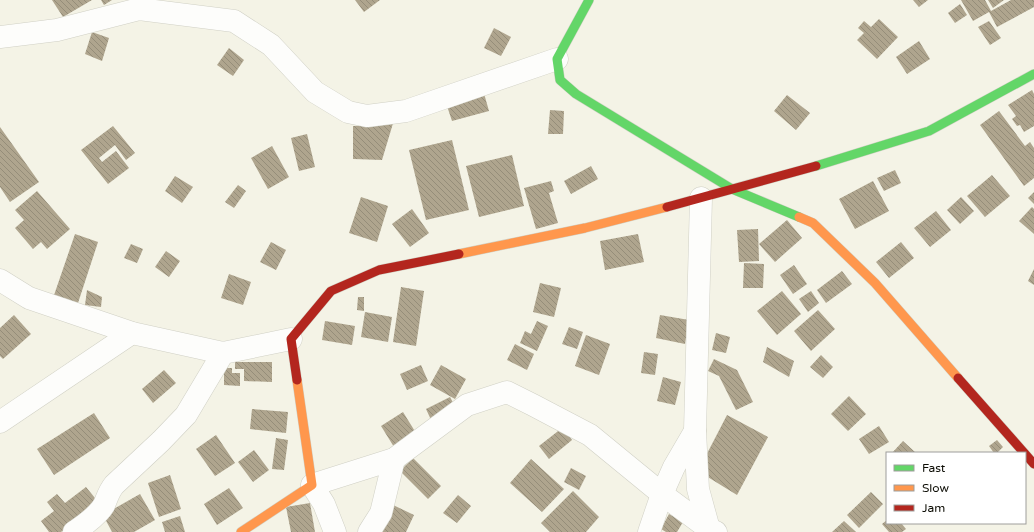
<svg xmlns="http://www.w3.org/2000/svg" width="1034" height="532" font-family="'Varela Round',sans-serif">
  <defs>
    <pattern id="building-back-hatch" width="6" height="6" patternUnits="userSpaceOnUse"><rect width="6" height="6" fill="#afa58e"/><path d="M-1 5l2 2M0 0l6 6M5-1l2 2" fill="none" stroke="#958d79"/></pattern>
  </defs>
  <rect width="100%" height="100%" fill="#f4f3e6"/>
  <g fill="url(#building-back-hatch)">
    <polygon points="52,0 92,0 63,17"/>
    <polygon points="101,0 112,0 104,5"/>
    <polygon points="355,0 380,0 364,12"/>
    <polygon points="913,0 928,0 919,7"/>
    <polygon points="961,0 985,0 991,11 1011,0 1034,0 1034,7 997,27 989,12 973,21"/>
    <polygon points="988,0 1004,0 993,8"/>
    <polygon points="960,4 967,15 955,23 948,13"/>
    <polygon points="879,19 898,37 877,59 857,40 864,33 858,28 864,21 871,27"/>
    <polygon points="989,21 1001,38 990,45 978,27"/>
    <polygon points="494,28 511,37 501,56 484,48"/>
    <polygon points="92,32 109,38 102,61 85,54"/>
    <polygon points="919,41 930,59 907,74 896,57"/>
    <polygon points="229,48 244,60 233,76 217,65"/>
    <polygon points="483,90 489,111 452,121 445,100"/>
    <polygon points="1032,90 1034,94 1034,126 1024,132 1020,125 1017,126 1012,119 1016,116 1008,105"/>
    <polygon points="787,95 810,113 796,130 774,111"/>
    <polygon points="550,110 564,111 563,134 548,134"/>
    <polygon points="999,111 1025,146 1030,142 1034,148 1034,178 1024,186 980,125"/>
    <polygon points="378,116 394,120 382,160 353,159 353,126 375,126"/>
    <polygon points="113,126 135,153 126,160 115,145 99,158 102,162 116,151 129,168 108,184 81,150"/>
    <polygon points="0,127 39,182 10,202 0,187"/>
    <polygon points="307,134 315,167 299,171 291,138"/>
    <polygon points="452,140 469,210 426,220 409,150"/>
    <polygon points="272,146 289,177 268,189 251,158"/>
    <polygon points="512,155 524,206 479,217 466,166"/>
    <polygon points="591,166 598,179 571,194 564,181"/>
    <polygon points="895,170 901,183 884,191 877,178"/>
    <polygon points="992,175 1010,196 985,217 967,196"/>
    <polygon points="175,176 193,187 182,203 165,191"/>
    <polygon points="551,181 554,191 549,193 558,223 536,229 524,188"/>
    <polygon points="873,181 889,211 855,229 839,199"/>
    <polygon points="238,185 246,191 234,208 225,202"/>
    <polygon points="37,191 70,229 47,249 41,242 33,249 15,228 24,220 15,210"/>
    <polygon points="1034,192 1034,204 1028,198"/>
    <polygon points="361,197 388,206 377,242 349,233"/>
    <polygon points="961,197 974,211 960,224 947,210"/>
    <polygon points="1032,207 1034,209 1034,234 1019,221"/>
    <polygon points="412,209 429,233 410,247 392,224"/>
    <polygon points="936,211 951,230 930,247 914,228"/>
    <polygon points="787,220 802,238 775,262 759,244"/>
    <polygon points="758,229 759,261 739,262 737,230"/>
    <polygon points="75,234 98,242 77,306 53,298"/>
    <polygon points="638,234 644,262 605,270 600,241"/>
    <polygon points="271,242 286,250 276,270 260,262"/>
    <polygon points="901,242 914,258 889,278 876,262"/>
    <polygon points="131,244 143,249 137,263 124,258"/>
    <polygon points="166,251 180,261 169,277 155,267"/>
    <polygon points="744,263 764,264 763,288 743,288"/>
    <polygon points="794,265 807,284 793,294 780,275"/>
    <polygon points="1034,269 1034,285 1028,281"/>
    <polygon points="842,271 852,284 826,303 817,290"/>
    <polygon points="229,274 251,282 243,305 221,298"/>
    <polygon points="540,283 561,288 554,317 533,312"/>
    <polygon points="401,287 424,291 416,346 393,342"/>
    <polygon points="87,290 102,297 101,307 85,305"/>
    <polygon points="782,291 801,314 777,335 757,311"/>
    <polygon points="811,291 819,303 808,312 799,299"/>
    <polygon points="358,297 364,297 364,311 357,310"/>
    <polygon points="818,310 835,329 811,351 794,331"/>
    <polygon points="365,312 392,317 388,342 361,337"/>
    <polygon points="14,315 31,334 3,359 0,356 0,328"/>
    <polygon points="660,315 689,320 685,344 656,338"/>
    <polygon points="325,321 355,326 352,345 322,340"/>
    <polygon points="537,321 548,326 537,351 520,343 525,331 531,334"/>
    <polygon points="569,327 583,332 577,349 562,344"/>
    <polygon points="716,333 730,337 726,353 712,350"/>
    <polygon points="586,335 610,344 599,375 575,366"/>
    <polygon points="515,344 534,354 527,370 507,360"/>
    <polygon points="767,347 794,361 789,377 763,362"/>
    <polygon points="644,352 658,354 655,375 641,373"/>
    <polygon points="821,355 833,367 823,378 810,367"/>
    <polygon points="714,359 737,370 753,402 736,410 719,376 708,371"/>
    <polygon points="235,362 272,362 272,382 244,381 244,369 235,369"/>
    <polygon points="421,365 428,381 407,390 400,374"/>
    <polygon points="441,365 466,379 455,399 430,385"/>
    <polygon points="224,368 232,368 232,373 240,373 240,386 224,385"/>
    <polygon points="164,370 176,383 153,403 142,389"/>
    <polygon points="663,377 681,382 675,405 657,401"/>
    <polygon points="849,396 866,414 848,431 831,414"/>
    <polygon points="450,397 457,410 432,422 426,409"/>
    <polygon points="252,409 288,412 286,433 250,429"/>
    <polygon points="403,412 416,433 394,447 381,426"/>
    <polygon points="94,413 110,438 54,475 37,449"/>
    <polygon points="727,415 768,437 737,495 698,471"/>
    <polygon points="879,426 889,442 869,454 859,439"/>
    <polygon points="562,428 572,440 549,459 539,446"/>
    <polygon points="216,435 235,463 215,476 196,449"/>
    <polygon points="276,438 288,440 284,470 272,469"/>
    <polygon points="997,440 1003,447 997,453 994,453 989,446"/>
    <polygon points="903,441 916,453 892,453"/>
    <polygon points="254,450 269,470 253,482 238,462"/>
    <polygon points="413,458 441,486 428,499 400,471"/>
    <polygon points="531,459 564,489 542,512 510,483"/>
    <polygon points="571,468 586,476 579,490 564,482"/>
    <polygon points="170,475 181,509 159,517 148,483"/>
    <polygon points="86,487 99,503 61,532 49,532 41,521 54,511 47,502 57,494 65,503"/>
    <polygon points="229,488 243,508 217,525 204,504"/>
    <polygon points="573,491 599,517 586,532 550,532 541,523"/>
    <polygon points="871,492 883,504 859,528 847,515"/>
    <polygon points="140,494 155,520 134,532 112,532 103,515"/>
    <polygon points="458,495 471,506 457,523 443,513"/>
    <polygon points="310,503 315,532 291,532 286,507"/>
    <polygon points="391,504 414,515 406,532 377,532"/>
    <polygon points="669,514 683,522 677,532 666,532 661,529"/>
    <polygon points="180,516 185,532 165,532 162,522"/>
    <polygon points="887,520 887,523 901,523 906,529 902,532 889,532 882,524"/>
    <polygon points="844,521 856,532 832,532"/>
  </g>
  <g fill="none" stroke-linecap="round" stroke-linejoin="round">
    <defs>
      <g id="street">
        <polyline points="0,37 57,30 139,9 234,21 271,45 315,92 348,112 367,116 406,111 557,59"/>
        <polyline points="701,198 695,431 698,489 709,529"/>
        <polyline points="0,280 29,298 132,333 223,353 291,339"/>
        <polyline points="0,422 132,333"/>
        <path d="M 74,532 C 83,526 98,515 104,505 C 107,498 109,491 114,485 L 161,441 L 186,415 L 223,353"/>
        <polyline points="335,532 324,504 312,485 394,459 467,405 507,392 533,405 590,435 662,494 709,529 716,532"/>
        <polyline points="369,532 381,513 394,459"/>
        <polyline points="649,532 662,494 674,467 695,431"/>
      </g>
      <g id="fast">
        <polyline points="589,0 557,59 560,80 576,94 732,189 799,217"/>
        <polyline points="816,166 929,131 1034,74"/>
      </g>
      <g id="slow">
        <polyline points="799,217 813,223 875,283 958,378"/>
        <polyline points="459,254 585,228 667,207"/>
        <polyline points="241,532 312,485 297,380"/>
      </g>
      <g id="jam">
        <polyline points="667,207 816,166"/>
        <polyline points="958,378 1034,464"/>
        <polyline points="297,380 291,339 331,291 379,270 459,254"/>
      </g>
    </defs>
    <use href="#street" stroke="#d0d0c5" stroke-width="23"/>
    <use href="#fast" stroke="#d0d0c5" stroke-width="10"/>
    <use href="#slow" stroke="#d0d0c5" stroke-width="10"/>
    <use href="#jam" stroke="#d0d0c5" stroke-width="10"/>
    <use href="#street" stroke="#fdfdfb" stroke-width="22"/>
    <use href="#fast" stroke="#63d668" stroke-width="9"/>
    <use href="#slow" stroke="#ff974d" stroke-width="9"/>
    <use href="#jam" stroke="#b3261e" stroke-width="9"/>
  </g>
  <rect x="886" y="452" width="140" height="72" fill="#ffffff" stroke="#9e9e9b"/>
  <rect x="894" y="465" width="20" height="6" fill="#63d668" stroke="#9e9e9b"/>
  <text x="922" y="472" font-size="12" fill="#0d0d05">Fast</text>
  <rect x="894" y="485" width="20" height="6" fill="#ff974d" stroke="#9e9e9b"/>
  <text x="922" y="492" font-size="12" fill="#0d0d05">Slow</text>
  <rect x="894" y="505" width="20" height="6" fill="#b3261e" stroke="#9e9e9b"/>
  <text x="922" y="512" font-size="12" fill="#0d0d05">Jam</text>
</svg>
